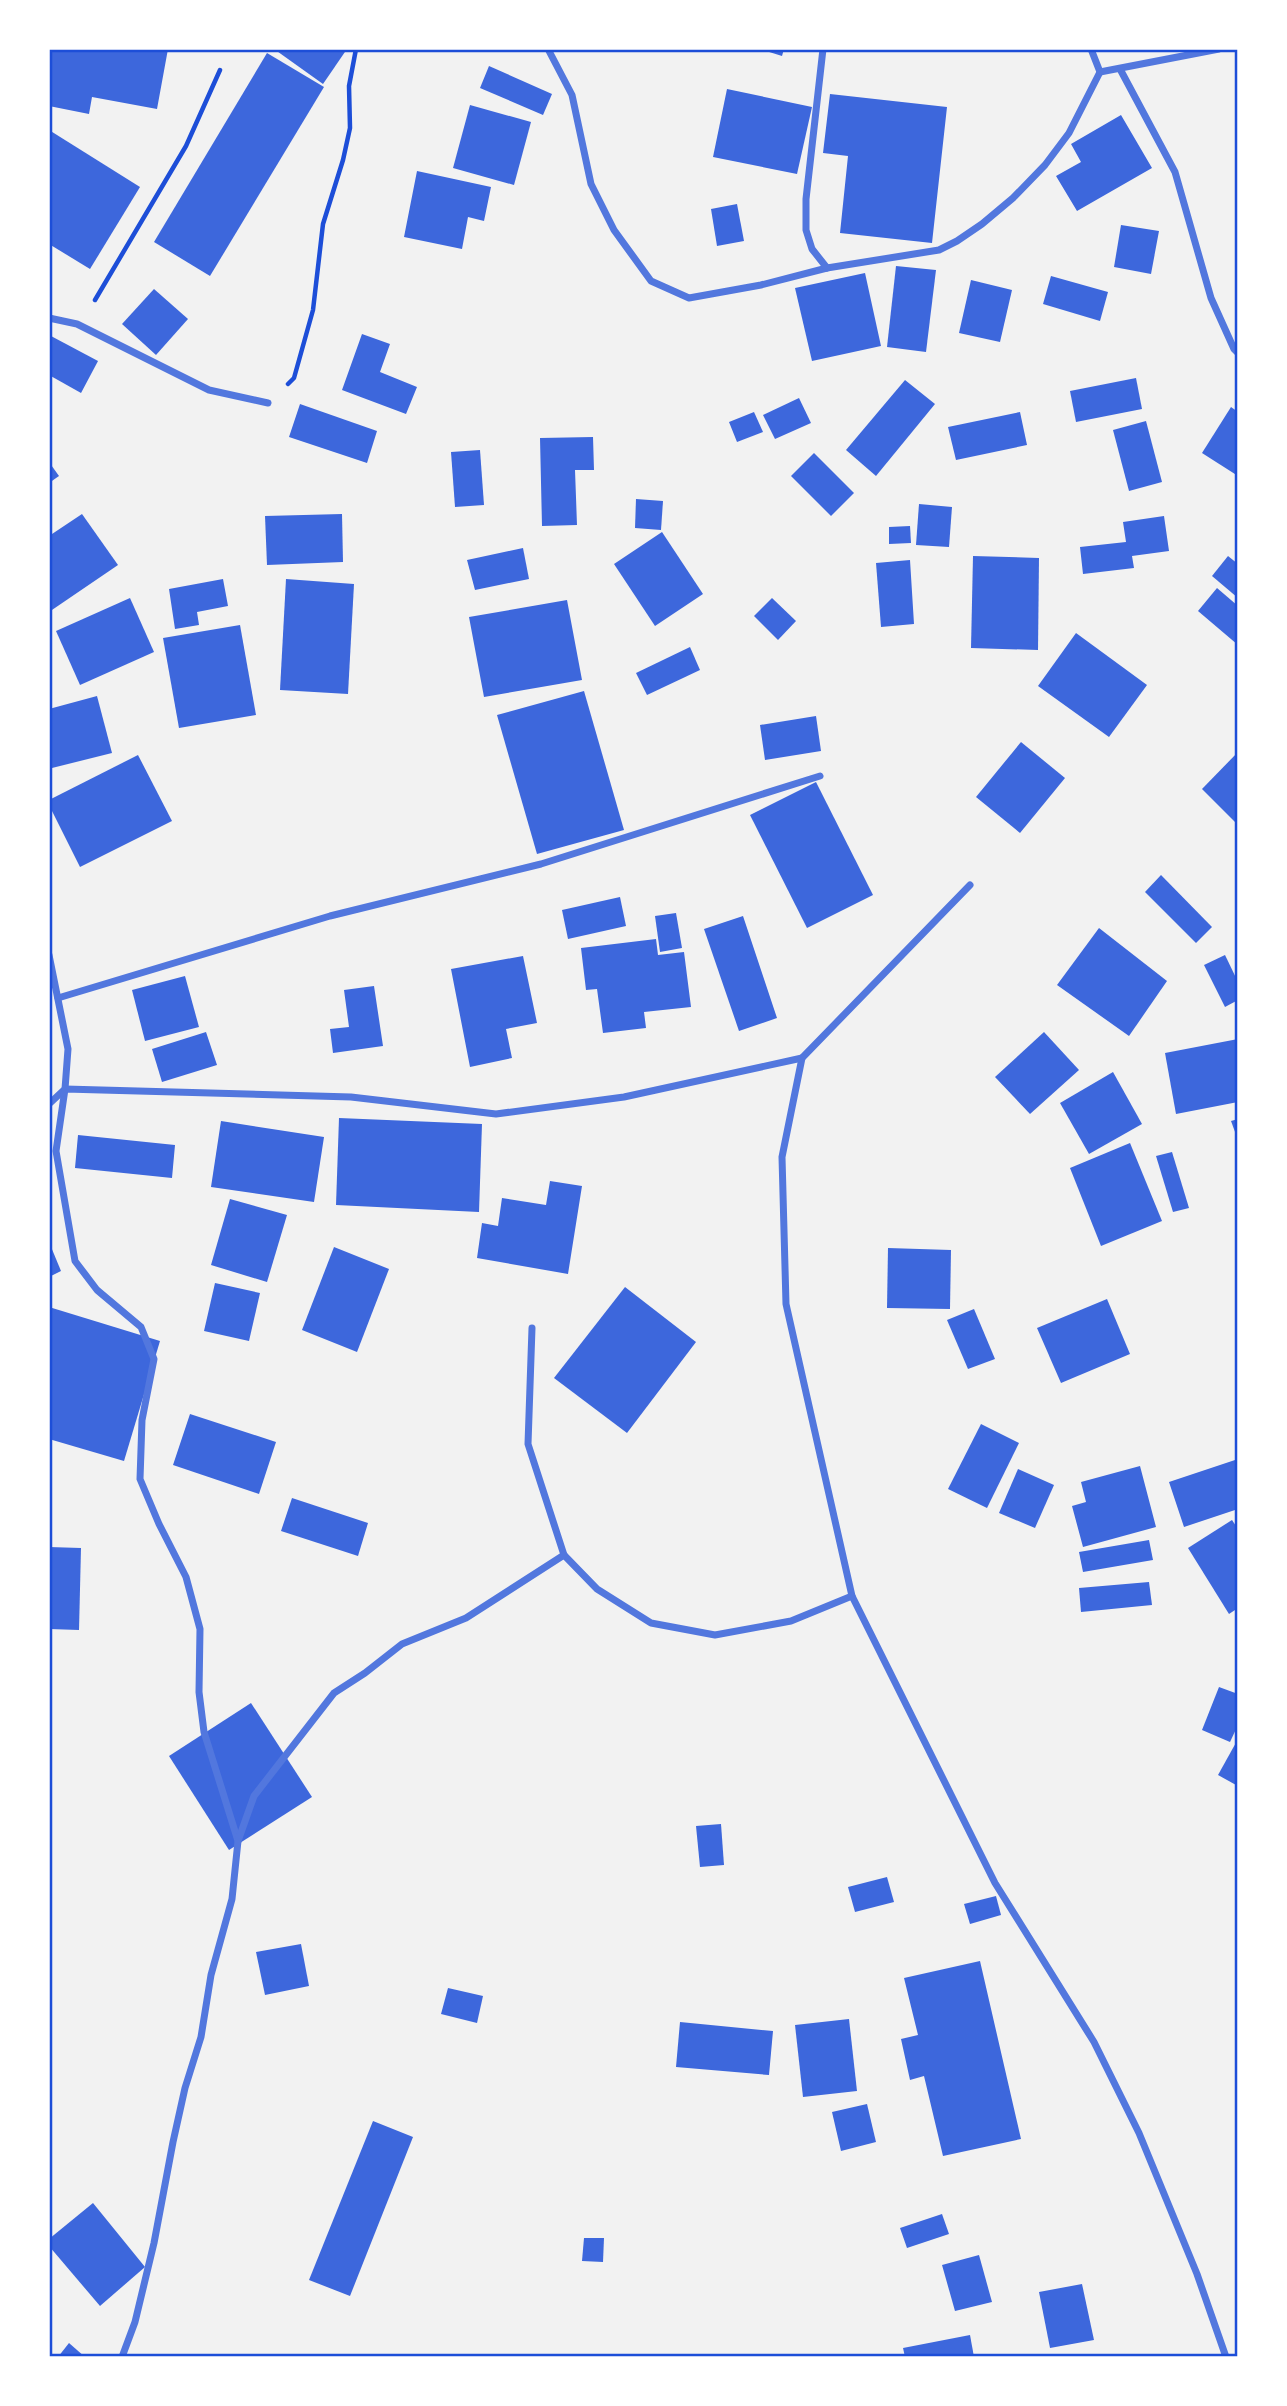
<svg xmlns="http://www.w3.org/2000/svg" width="1287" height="2406" font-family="Mulish,sans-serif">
  <rect width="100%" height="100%" fill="#f2f2f2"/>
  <g fill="#3d67dc">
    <polygon points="49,49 168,49 157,109 92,97 89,114 49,106"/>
    <polygon points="274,49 347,49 323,84"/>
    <polygon points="760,49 784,49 782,56"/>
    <polygon points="267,53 324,87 210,276 154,242"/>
    <polygon points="489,66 552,94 543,115 480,88"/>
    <polygon points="727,89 812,107 797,174 713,157"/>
    <polygon points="830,94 947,107 932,243 840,233 848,156 823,153"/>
    <polygon points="470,105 531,122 514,185 453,168"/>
    <polygon points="1121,115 1152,168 1077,211 1056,176 1081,162 1071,144"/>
    <polygon points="49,130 140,187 90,269 49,244"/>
    <polygon points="417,171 491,187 484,221 468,217 462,249 404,237"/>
    <polygon points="737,204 744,241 717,246 711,209"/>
    <polygon points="1121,225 1159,231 1151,274 1114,267"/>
    <polygon points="896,266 936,270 926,352 887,347"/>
    <polygon points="865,273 881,346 812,361 795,288"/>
    <polygon points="1051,276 1108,292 1100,321 1043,304"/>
    <polygon points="971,280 1012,290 1000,342 959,333"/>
    <polygon points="154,289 188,319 156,355 122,324"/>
    <polygon points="362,334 390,344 380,372 417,387 406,414 342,390"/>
    <polygon points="51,336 98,361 81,393 49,375"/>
    <polygon points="1136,378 1142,409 1076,422 1070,391"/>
    <polygon points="905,380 935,404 876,476 846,450"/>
    <polygon points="799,398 811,423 775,439 763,415"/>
    <polygon points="300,404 377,431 367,463 289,437"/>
    <polygon points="1231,407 1238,412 1238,476 1202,453"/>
    <polygon points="754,412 763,432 737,442 729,422"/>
    <polygon points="1020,412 1027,445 956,460 948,427"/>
    <polygon points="1146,421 1162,482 1129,491 1113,430"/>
    <polygon points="593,437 594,470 575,470 577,525 542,526 540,438"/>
    <polygon points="480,450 484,505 455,507 451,452"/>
    <polygon points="814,453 854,493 831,516 791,476"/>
    <polygon points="49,462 59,476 49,483"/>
    <polygon points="636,499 663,501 661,530 635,528"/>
    <polygon points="919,504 952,507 949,547 916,545"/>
    <polygon points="82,514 118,565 49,612 49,536"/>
    <polygon points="342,514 343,562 267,565 265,516"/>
    <polygon points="1164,516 1169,551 1132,556 1134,568 1083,574 1080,547 1126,542 1123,522"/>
    <polygon points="910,526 911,543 889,544 889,527"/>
    <polygon points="662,532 703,594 655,626 614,564"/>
    <polygon points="523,548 529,579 475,590 467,560"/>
    <polygon points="973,556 1039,558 1038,650 971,648"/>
    <polygon points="1228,556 1238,564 1238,598 1212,576"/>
    <polygon points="910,560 914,624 881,627 876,563"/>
    <polygon points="223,579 228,606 197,612 199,625 175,629 169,589"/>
    <polygon points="286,579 354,584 348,694 280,690"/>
    <polygon points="1217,588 1238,606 1238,645 1198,611"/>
    <polygon points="130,598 154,652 80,685 56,631"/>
    <polygon points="772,598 796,621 778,640 754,616"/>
    <polygon points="567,600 582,680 484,697 469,617"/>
    <polygon points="240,625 256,715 179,728 163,638"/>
    <polygon points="1076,633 1147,685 1109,737 1038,686"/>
    <polygon points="690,647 700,670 647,695 636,673"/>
    <polygon points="584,691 624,830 537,854 497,715"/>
    <polygon points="97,696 112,753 52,768 49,759 49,709"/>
    <polygon points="816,716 821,751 765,760 760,725"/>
    <polygon points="1021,742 1065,778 1020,833 976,797"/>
    <polygon points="1238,752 1238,825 1202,789"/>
    <polygon points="138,755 172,821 80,867 49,805 49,800"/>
    <polygon points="816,782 873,895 807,928 750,815"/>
    <polygon points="1161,875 1212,927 1196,943 1145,892"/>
    <polygon points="620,897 626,926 568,939 562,910"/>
    <polygon points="676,913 682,948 660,952 655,916"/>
    <polygon points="743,916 777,1018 739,1031 704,929"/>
    <polygon points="1099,928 1167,981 1129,1036 1057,985"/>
    <polygon points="656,939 658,955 684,952 691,1007 644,1012 646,1028 603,1033 597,989 586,990 581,948"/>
    <polygon points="1225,955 1238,982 1238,1000 1225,1007 1204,965"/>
    <polygon points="523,956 537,1023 506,1029 512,1058 470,1067 451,969"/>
    <polygon points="185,976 199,1027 145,1041 132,990"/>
    <polygon points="374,986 383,1046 333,1053 330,1029 349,1027 344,990"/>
    <polygon points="206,1032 217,1065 162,1082 152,1049"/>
    <polygon points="1044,1032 1079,1070 1030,1114 995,1077"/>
    <polygon points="1238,1039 1238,1102 1176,1114 1165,1053"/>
    <polygon points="1113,1072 1142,1124 1089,1154 1060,1103"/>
    <polygon points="339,1118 482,1124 479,1212 336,1205"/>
    <polygon points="1238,1119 1238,1140 1231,1121"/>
    <polygon points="221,1121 324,1137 314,1202 211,1187"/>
    <polygon points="78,1135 175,1145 172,1178 75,1168"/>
    <polygon points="1130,1143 1162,1221 1101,1246 1070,1168"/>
    <polygon points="1172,1152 1189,1208 1173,1212 1156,1156"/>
    <polygon points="550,1181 582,1186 568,1274 477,1258 482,1223 498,1226 502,1198 546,1205"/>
    <polygon points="230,1199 287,1215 267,1282 211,1265"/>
    <polygon points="49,1242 61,1271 49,1277"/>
    <polygon points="334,1247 389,1269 357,1352 302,1330"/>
    <polygon points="888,1248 951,1250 950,1309 887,1308"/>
    <polygon points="215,1283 260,1293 249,1341 204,1331"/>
    <polygon points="625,1287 696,1342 627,1433 554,1378"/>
    <polygon points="1107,1299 1130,1354 1061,1383 1037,1328"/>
    <polygon points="49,1307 160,1341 124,1461 49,1439"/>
    <polygon points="974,1309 995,1359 968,1369 947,1320"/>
    <polygon points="190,1414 276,1442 259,1494 173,1465"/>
    <polygon points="981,1424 1019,1443 987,1508 948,1489"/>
    <polygon points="1238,1459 1238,1509 1184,1527 1169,1482"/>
    <polygon points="1140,1466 1156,1527 1083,1547 1072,1506 1086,1502 1081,1482"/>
    <polygon points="1018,1469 1054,1485 1035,1528 999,1513"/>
    <polygon points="292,1498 368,1523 358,1556 281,1531"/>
    <polygon points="1232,1520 1238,1529 1238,1608 1229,1614 1188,1548"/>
    <polygon points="1149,1540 1153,1560 1083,1572 1079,1552"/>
    <polygon points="49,1547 81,1548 79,1630 49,1629"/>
    <polygon points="1149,1582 1152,1605 1081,1612 1079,1588"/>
    <polygon points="1219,1687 1238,1694 1238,1725 1230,1742 1202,1730"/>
    <polygon points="251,1703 312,1797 229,1850 169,1756"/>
    <polygon points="1238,1739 1238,1782 1236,1785 1218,1775"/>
    <polygon points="721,1824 724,1865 700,1867 696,1826"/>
    <polygon points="887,1877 894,1902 855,1912 848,1887"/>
    <polygon points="996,1896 1001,1915 970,1924 964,1904"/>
    <polygon points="301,1944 309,1986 265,1995 256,1952"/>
    <polygon points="980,1961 1021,2139 943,2156 924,2076 910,2080 901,2039 918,2035 904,1978"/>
    <polygon points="448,1988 483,1996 477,2023 441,2014"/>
    <polygon points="849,2019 857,2091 803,2097 795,2025"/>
    <polygon points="680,2022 773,2031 769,2075 676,2067"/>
    <polygon points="867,2104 876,2142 841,2151 832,2112"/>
    <polygon points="373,2121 413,2137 350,2296 309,2280"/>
    <polygon points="93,2203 145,2267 100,2306 49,2246 49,2239"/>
    <polygon points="942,2214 949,2234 907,2248 900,2228"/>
    <polygon points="584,2238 604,2238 603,2262 582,2261"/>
    <polygon points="979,2255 992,2302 955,2311 942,2265"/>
    <polygon points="1082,2284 1094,2340 1050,2348 1039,2292"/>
    <polygon points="970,2335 974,2357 905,2357 903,2348"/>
    <polygon points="69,2343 85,2357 58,2357"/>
  </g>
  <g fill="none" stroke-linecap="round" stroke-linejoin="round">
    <g stroke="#1d4ed8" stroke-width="4.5">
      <polyline points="95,300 186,146 220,70"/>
      <polyline points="288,384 294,378 313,310 323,224 343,160 350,128 349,86 356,49"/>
    </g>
    <g stroke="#5277de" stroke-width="7">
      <polyline points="548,49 572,95 591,184 614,230 651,281 689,298 761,285 827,268 939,250 957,241 982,224 1013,198 1045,165 1069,133 1100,72 1091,49"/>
      <polyline points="823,49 806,199 806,230 812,249 827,268"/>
      <polyline points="1120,69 1175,172 1211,298 1234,349 1238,353"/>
      <polyline points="1100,72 1219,49"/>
      <polyline points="49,318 77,324 209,390 268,403"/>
      <polyline points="970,885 802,1058 782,1157 786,1304 852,1596 995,1883 1094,2042 1139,2133 1197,2274 1226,2357"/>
      <polyline points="49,955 68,1049 65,1089 49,1104"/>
      <polyline points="58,998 330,916 541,864 820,776"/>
      <polyline points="532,1328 528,1444 564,1555 597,1589 651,1623 715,1635 791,1621 852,1596"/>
      <polyline points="238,1841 204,1732 199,1692 200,1629 186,1577 159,1524 140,1479 142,1420 154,1359 141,1327 97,1290 75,1261 56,1151 65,1089 351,1097 496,1114 624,1097 802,1058"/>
      <polyline points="122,2357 135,2322 154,2243 173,2142 185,2088 201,2037 211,1975 232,1899 238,1841 254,1796 334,1693 365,1673 402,1644 466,1618 564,1555"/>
    </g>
  </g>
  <rect width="1287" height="2406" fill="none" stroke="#ffffff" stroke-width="102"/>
  <rect x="51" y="51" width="1185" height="2304" fill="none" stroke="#1d4ed8" stroke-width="2.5"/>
</svg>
